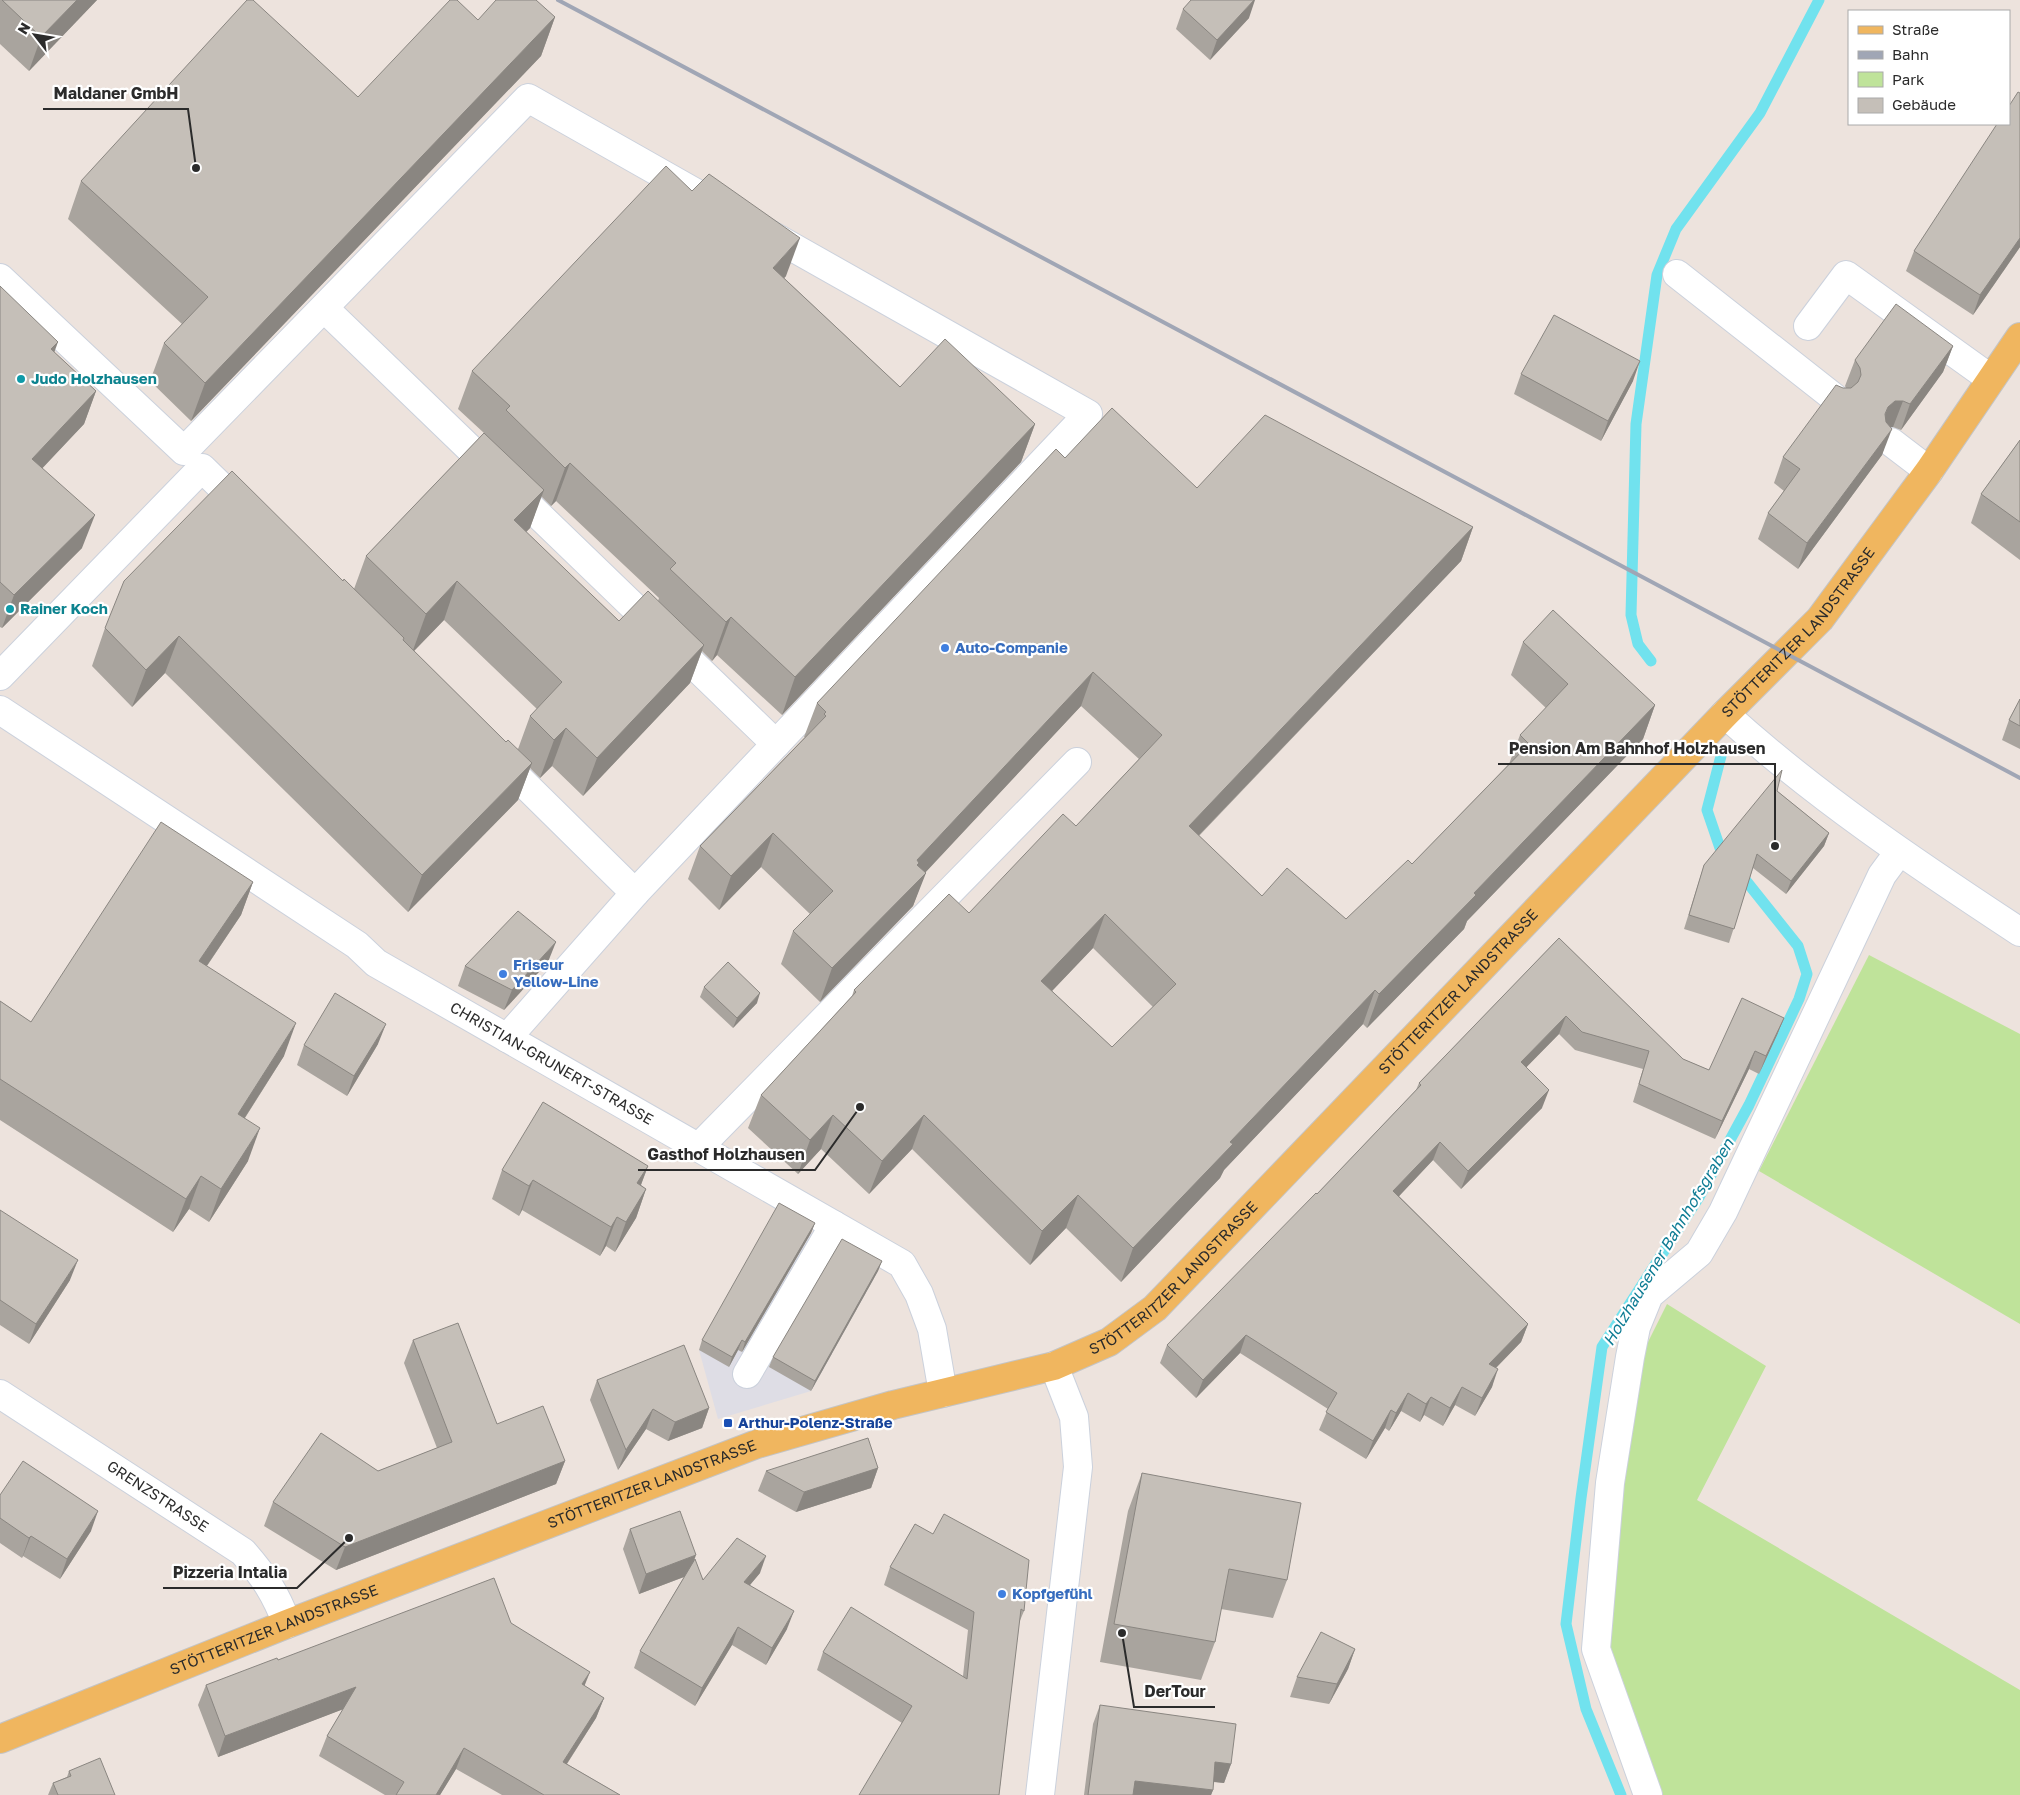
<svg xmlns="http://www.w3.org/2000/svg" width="2020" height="1795" font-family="'Golos Text',sans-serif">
  <rect width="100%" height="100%" fill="#ede3dd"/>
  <polygon fill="#dedde5" points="776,1213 878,1271 811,1391 718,1419 699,1350"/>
  <g fill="#bfe39a">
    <polygon points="1869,955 2020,1034 2020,1324 1759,1171"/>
    <polygon points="1667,1304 1766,1366 1697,1500 2020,1690 2020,1795 1643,1795 1588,1657 1638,1362"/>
  </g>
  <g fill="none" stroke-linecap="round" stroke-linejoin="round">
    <g stroke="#71e2ee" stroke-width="11">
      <polyline points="1651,661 1638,644 1631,615 1636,424 1657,275 1676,229 1760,113 1819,0"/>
      <polyline points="1721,756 1707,810 1720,848 1727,857"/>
      <polyline points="1621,1795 1586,1709 1566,1624 1581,1498 1602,1347 1699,1197 1749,1105 1799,999 1807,974 1798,946 1739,872"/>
    </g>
    <defs>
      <g id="minor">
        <polyline points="1677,274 1836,399"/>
        <polyline points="0,278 184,451 528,98 724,209"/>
        <polyline points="324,308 776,744"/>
        <polyline points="1808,326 1846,275 1991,379"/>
        <polyline points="1891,442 1929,471"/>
        <polyline points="0,676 202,468 246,511"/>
        <path id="s1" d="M 0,710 L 357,945 L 376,963 L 902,1264 L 919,1294 L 932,1329 L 943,1393"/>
        <path d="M 1725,714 C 1815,796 1918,865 2020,932"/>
        <polyline points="498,758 635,893 507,1038"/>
        <polyline points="635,893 1088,414 764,231"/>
        <polyline points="699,1147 1077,762"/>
        <polyline points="747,1374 834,1225"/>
        <path id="s2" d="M 0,1394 L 243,1552 C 264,1576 276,1594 287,1624"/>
        <polyline points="1040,1795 1078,1467 1074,1417 1054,1366"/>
        <polyline points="1648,1795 1596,1649 1610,1483 1630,1357 1636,1327 1649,1295 1699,1253 1723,1212 1882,875 1899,852"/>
      </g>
      <g id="major">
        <path id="s3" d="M 0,1739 L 287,1624 L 757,1444 L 893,1405 L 1054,1366 L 1109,1342 L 1155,1308 L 1725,714 L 1820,619 L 1929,471 L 2020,337"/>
      </g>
    </defs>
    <use href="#minor" stroke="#cbd1dc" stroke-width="30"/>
    <use href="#major" stroke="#c4c4c4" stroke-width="30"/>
    <use href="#minor" stroke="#fff" stroke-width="28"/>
    <use href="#major" stroke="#f0b65f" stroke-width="28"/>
    <polyline stroke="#a0a6b5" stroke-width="4" points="558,0 2020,778"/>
  </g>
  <g fill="#a9a49e" fill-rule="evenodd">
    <polygon points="0,0 97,0 29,71 0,44"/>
    <polygon points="1183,9 1249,18 1210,60 1176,29"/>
    <polygon points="555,17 541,56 191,421 150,381 164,343 182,324 68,219 81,181 358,97 478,20"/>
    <polygon points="2020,93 2020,247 1973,315 1906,271 1914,251"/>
    <path d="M 692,191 L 786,276 L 784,278 L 900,387 L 1035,424 L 1021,462 L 782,715 L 717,655 L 712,661 L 702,651 L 690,683 L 583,796 L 552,766 L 540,778 L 530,768 L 518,800 L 408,912 L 165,673 L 132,707 L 92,666 L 105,628 L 343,581 L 354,589 L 366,556 L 484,433 L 458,409 L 472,371 ZM 541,496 L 551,506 L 556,501 L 659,598 L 658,601 L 619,621 L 526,532 L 530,528 ZM 444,620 L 537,709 L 530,716 L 518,749 L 506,742 L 414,651 Z"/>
    <polygon points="0,286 54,352 96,391 84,424 42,468 82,548 2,628 0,627"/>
    <polygon points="1953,346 1943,372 1901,430 1893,427 1890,427 1882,455 1798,569 1758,539 1768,513 1784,491 1774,483 1783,457 1843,388 1846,388 1845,386 1855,360"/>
    <polygon points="1521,374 1633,381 1601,441 1514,394"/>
    <polygon points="2020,440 2020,560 1971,523 1981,494"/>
    <path d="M 1065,458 L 1197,488 L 1473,527 L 1461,561 L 1199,836 L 1262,896 L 1346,919 L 1412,864 L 1509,764 L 1520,735 L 1546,708 L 1511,675 L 1523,642 L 1655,705 L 1643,739 L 1467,921 L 1464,929 L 1367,1028 L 1363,1024 L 1224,1170 L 1220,1178 L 1121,1282 L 1066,1228 L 1030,1265 L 912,1149 L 869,1194 L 821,1149 L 798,1174 L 748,1128 L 761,1095 L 852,996 L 854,990 L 969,913 L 1076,826 L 1139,759 L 1081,706 L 925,872 L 913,906 L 820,1002 L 781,964 L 793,931 L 810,914 L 761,867 L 719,910 L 688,879 L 700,846 L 805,737 L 804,737 L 817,703 ZM 1093,948 L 1153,1007 L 1112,1047 L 1052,991 Z"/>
    <polygon points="2020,699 2020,749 2002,740 2009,720"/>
    <polygon points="1777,791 1829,833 1824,846 1786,894 1753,868 1729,943 1684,929 1704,865"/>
    <polygon points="253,882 241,915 207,966 284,1056 245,1118 248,1161 209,1222 189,1209 173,1232 0,1120 0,1001 31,1022"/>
    <polygon points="1559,938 1683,1059 1709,1070 1784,1018 1777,1035 1759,1074 1749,1069 1715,1139 1633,1102 1643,1069 1575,1050 1559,1034 1526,1067 1542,1108 1461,1189 1433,1160 1399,1196 1528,1324 1521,1342 1496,1368 1492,1387 1475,1416 1455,1405 1443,1426 1424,1415 1420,1422 1401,1411 1389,1431 1385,1428 1366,1459 1319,1430 1328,1409 1240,1353 1196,1398 1160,1363 1167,1345 1317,1194 1416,1090 1419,1083"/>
    <polygon points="548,962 504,1010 458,986 465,966"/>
    <polygon points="704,987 757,1003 733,1028 700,997"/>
    <polygon points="378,1044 347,1096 297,1065 304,1045"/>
    <polygon points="648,1166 641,1185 646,1189 636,1218 615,1252 606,1246 600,1256 522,1210 519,1216 492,1199 502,1170"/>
    <polygon points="0,1210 70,1280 29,1344 0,1325"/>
    <polygon points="815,1223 811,1233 742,1352 738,1350 729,1367 699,1350 702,1340"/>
    <polygon points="882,1261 878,1271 811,1391 769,1367 773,1357"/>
    <polygon points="413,1340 497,1424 565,1461 556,1484 336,1570 264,1526 273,1502 378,1471 437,1448 404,1363"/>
    <polygon points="597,1380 709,1408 702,1428 668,1441 646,1429 618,1470 590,1400"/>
    <polygon points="878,1468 871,1488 796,1512 758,1491 766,1471"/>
    <polygon points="1142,1473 1287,1580 1273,1618 1221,1609 1215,1642 1201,1680 1100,1662 1128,1511"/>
    <polygon points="0,1495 91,1531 60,1579 23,1556 22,1558 0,1543"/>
    <polygon points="915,1524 1024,1611 1019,1623 999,1795 902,1723 817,1670 823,1652 963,1676 968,1630 884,1585 890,1567"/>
    <polygon points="630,1529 694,1561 703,1580 760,1573 750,1585 787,1629 766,1665 732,1645 695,1706 634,1668 640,1651 684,1577 639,1594 623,1549"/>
    <polygon points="511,1623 585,1686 604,1698 596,1718 567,1764 620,1795 502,1795 456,1769 440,1795 385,1795 319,1756 327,1736 343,1709 218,1757 198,1705 206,1685 278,1660"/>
    <polygon points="1355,1649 1348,1669 1329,1704 1290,1697 1297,1677"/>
    <polygon points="1100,1705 1231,1764 1224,1783 1213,1782 1213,1790 1211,1795 1084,1795 1093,1724"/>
    <polygon points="69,1771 115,1795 48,1795 53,1783 67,1777"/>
  </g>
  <g fill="#8a8681">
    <polygon points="77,0 97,0 29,71 41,37"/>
    <polygon points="1254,0 1255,0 1249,18 1210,60 1217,40"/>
    <polygon points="555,17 541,56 191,421 205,383"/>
    <polygon points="800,238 786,276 759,306 773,268"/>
    <polygon points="2020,238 2020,247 1973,315 1980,295"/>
    <polygon points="58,342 46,375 51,349"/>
    <polygon points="1953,346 1943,372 1901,430 1910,404"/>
    <polygon points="1640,361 1633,381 1601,441 1608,421"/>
    <polygon points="96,391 84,424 20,492 32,459"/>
    <polygon points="1895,401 1903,401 1893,427 1885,427 1876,440 1888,407"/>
    <polygon points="1035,424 1021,462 782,715 795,677"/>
    <polygon points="1892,429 1882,455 1798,569 1807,543"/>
    <polygon points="570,463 556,501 551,506 565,468"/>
    <polygon points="544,490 530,528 500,559 514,520"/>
    <polygon points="95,515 82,548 2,628 14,595"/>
    <polygon points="1473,527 1461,561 1176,859 1189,826"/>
    <polygon points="457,581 444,620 412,653 426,614"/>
    <polygon points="731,617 717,655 712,661 726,622"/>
    <polygon points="179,636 165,673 132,707 146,670"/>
    <polygon points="704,645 690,683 583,796 597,758"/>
    <polygon points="1093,672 1081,706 910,889 926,873 913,906 820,1002 832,968 917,860"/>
    <polygon points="1655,705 1643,739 1467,921 1464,929 1367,1028 1379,994 1474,893"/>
    <polygon points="566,728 552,766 540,778 554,740"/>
    <polygon points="532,763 518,800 408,912 422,875"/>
    <polygon points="773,833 761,867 719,910 731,876"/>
    <polygon points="1829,833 1824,846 1786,894 1791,881"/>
    <polygon points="253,882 241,915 187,995 199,961"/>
    <polygon points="1105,914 1093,948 1029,1015 1041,981"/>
    <polygon points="556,942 548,962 504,1010 512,990"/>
    <polygon points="1375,990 1363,1024 1224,1170 1220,1178 1121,1282 1133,1248 1230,1142"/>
    <polygon points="760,993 757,1003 733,1028 737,1018"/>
    <polygon points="1566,1016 1559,1034 1514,1080 1521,1062"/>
    <polygon points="1784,1018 1777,1035 1759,1074 1766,1056"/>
    <polygon points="296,1023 284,1056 226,1147 238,1114"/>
    <polygon points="386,1024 378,1044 347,1096 354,1076"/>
    <polygon points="1755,1051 1749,1069 1715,1139 1722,1121"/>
    <polygon points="1549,1090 1542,1108 1461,1189 1468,1171"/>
    <polygon points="833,1115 821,1149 798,1174 810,1140"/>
    <polygon points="924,1115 912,1149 869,1194 882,1161"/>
    <polygon points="260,1128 248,1161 209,1222 221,1189"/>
    <polygon points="1440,1142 1433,1160 1387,1209 1393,1191"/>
    <polygon points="648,1166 637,1195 637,1183"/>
    <polygon points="201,1176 189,1209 173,1232 186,1199"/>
    <polygon points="533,1180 522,1210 519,1216 529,1186"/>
    <polygon points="646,1189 636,1218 615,1252 626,1222"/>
    <polygon points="1078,1195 1066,1228 1030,1265 1042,1231"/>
    <polygon points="617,1217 606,1246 600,1256 611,1227"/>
    <polygon points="815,1223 811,1233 742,1352 745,1342"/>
    <polygon points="78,1260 70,1280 29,1344 36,1324"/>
    <polygon points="882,1261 878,1271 811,1391 815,1381"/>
    <polygon points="1528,1324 1521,1342 1482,1382 1489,1364"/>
    <polygon points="1246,1335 1240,1353 1196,1398 1203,1380"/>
    <polygon points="742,1340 738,1350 729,1367 732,1357"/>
    <polygon points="1498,1369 1492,1387 1475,1416 1482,1398"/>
    <polygon points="1462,1387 1455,1405 1443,1426 1450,1408"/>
    <polygon points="1408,1393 1401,1411 1389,1431 1396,1413"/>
    <polygon points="1431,1397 1424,1415 1420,1422 1426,1404"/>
    <polygon points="709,1408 702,1428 668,1441 675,1422"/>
    <polygon points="653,1409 646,1429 618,1470 626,1450"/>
    <polygon points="1391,1410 1385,1428 1366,1459 1373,1441"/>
    <polygon points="565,1461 556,1484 336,1570 345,1547"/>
    <polygon points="878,1468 871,1488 796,1512 804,1492"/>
    <polygon points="98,1511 91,1531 60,1579 67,1559"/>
    <polygon points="31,1536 23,1556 22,1558 29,1538"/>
    <polygon points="696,1555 689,1575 639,1594 646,1574"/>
    <polygon points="766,1556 760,1573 738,1599 744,1582"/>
    <polygon points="794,1611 787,1629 766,1665 772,1648"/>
    <polygon points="738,1627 732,1645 695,1706 702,1688"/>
    <polygon points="1355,1649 1348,1669 1329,1704 1337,1684"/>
    <polygon points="590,1672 582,1692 582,1684"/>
    <polygon points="356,1687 349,1707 218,1757 225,1736"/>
    <polygon points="604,1698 596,1718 555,1782 563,1762"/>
    <polygon points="464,1748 456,1769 440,1795 436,1795"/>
    <polygon points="1215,1762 1231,1764 1224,1783 1208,1781"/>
    <polygon points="1135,1781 1213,1790 1211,1795 1130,1795"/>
  </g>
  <g fill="#c5bfb8" stroke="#8a8681" fill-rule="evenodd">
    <polygon points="2,0 77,0 41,37"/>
    <polygon points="247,0 253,0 358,97 450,0 457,0 478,20 496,0 536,0 555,17 205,383 164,343 208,297 81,181"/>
    <polygon points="1191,0 1254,0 1217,40 1183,9"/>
    <polygon points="2018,92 2020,93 2020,238 1980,295 1914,251 1997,124 2009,124 2009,106"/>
    <polygon points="666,166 692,191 709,174 800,238 773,268 900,387 945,339 1035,424 795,677 731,617 726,622 670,569 676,563 570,463 565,468 506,410 510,406 472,371"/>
    <polygon points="0,286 58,342 51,349 96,391 32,459 95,515 14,595 0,582"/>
    <polygon points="1896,304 1953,346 1910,404 1903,401 1895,401 1888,407 1885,414 1886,422 1892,429 1807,543 1768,513 1800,469 1783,457 1836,385 1843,388 1851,388 1858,382 1861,375 1860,368 1855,360"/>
    <polygon points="1554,315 1640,361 1608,421 1521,374"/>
    <path d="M 1112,408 L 1197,488 L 1265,415 L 1473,527 L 1189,826 L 1262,896 L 1287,868 L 1346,919 L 1408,860 L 1412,864 L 1529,744 L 1520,735 L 1568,684 L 1523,642 L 1553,610 L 1655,705 L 1474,893 L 1476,895 L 1379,994 L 1375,990 L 1230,1142 L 1233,1144 L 1133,1248 L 1078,1195 L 1042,1231 L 924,1115 L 882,1161 L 833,1115 L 810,1140 L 761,1095 L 856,992 L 854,990 L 949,894 L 969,913 L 1063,814 L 1076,826 L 1162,735 L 1093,672 L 917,860 L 919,863 L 917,865 L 926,873 L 832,968 L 793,931 L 833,891 L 773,833 L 731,876 L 700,846 L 826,716 L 824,714 L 826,712 L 817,703 L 1056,449 L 1065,458 ZM 1105,914 L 1176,984 L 1112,1047 L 1041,981 Z"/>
    <polygon points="484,433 544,490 514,520 619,621 648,591 704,645 597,758 566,728 554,740 530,716 562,682 457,581 426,614 366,556"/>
    <polygon points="2020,440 2020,522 1981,494"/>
    <polygon points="232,471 343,581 344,579 404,638 403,640 506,742 508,740 532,763 422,875 179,636 146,670 105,628 124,581"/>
    <polygon points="2020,699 2020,726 2009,720"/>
    <polygon points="1782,770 1777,791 1829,833 1791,881 1757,854 1734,929 1689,915 1704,865"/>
    <polygon points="161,822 253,882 199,961 296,1023 238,1114 260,1128 221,1189 201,1176 186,1199 0,1079 0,1001 31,1022"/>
    <polygon points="518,911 556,942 512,990 465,966"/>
    <polygon points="1559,938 1683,1059 1709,1070 1742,998 1784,1018 1766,1056 1755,1051 1722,1121 1639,1084 1649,1051 1582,1032 1566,1016 1521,1062 1549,1090 1468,1171 1440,1142 1393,1191 1528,1324 1489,1364 1498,1369 1482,1398 1462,1387 1450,1408 1431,1397 1426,1404 1408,1393 1396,1413 1391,1410 1373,1441 1326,1412 1337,1393 1246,1335 1203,1380 1167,1345 1316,1193 1317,1194 1421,1085 1419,1083"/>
    <polygon points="728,962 760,993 737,1018 704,987"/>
    <polygon points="335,993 386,1024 354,1076 304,1045"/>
    <polygon points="543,1102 648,1166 637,1183 646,1189 626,1222 617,1217 611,1227 533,1180 529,1186 502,1170"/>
    <polygon points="779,1203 815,1223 745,1342 742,1340 732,1357 702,1340"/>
    <polygon points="0,1210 78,1260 36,1324 0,1300"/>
    <polygon points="842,1239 882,1261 815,1381 773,1357"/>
    <polygon points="458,1323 497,1424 543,1406 565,1461 345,1547 273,1502 321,1433 378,1471 452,1442 413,1340"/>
    <polygon points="684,1345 709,1408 675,1422 653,1409 626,1450 597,1380"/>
    <polygon points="868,1438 878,1468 804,1492 766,1471"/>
    <polygon points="23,1461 98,1511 67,1559 31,1536 29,1538 0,1518 0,1495"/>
    <polygon points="1142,1473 1301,1503 1287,1580 1229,1569 1215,1642 1114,1624"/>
    <polygon points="680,1511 696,1555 646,1574 630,1529"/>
    <polygon points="944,1514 1029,1560 1024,1611 1021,1609 999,1795 859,1795 912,1706 823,1652 851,1607 967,1679 974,1612 890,1567 915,1524 933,1534"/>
    <polygon points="737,1538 766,1556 744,1582 794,1611 772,1648 738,1627 702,1688 640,1651 695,1559 703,1580"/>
    <polygon points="494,1578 511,1623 590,1672 582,1684 604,1698 563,1762 620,1795 544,1795 464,1748 436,1795 396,1795 404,1782 327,1736 356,1687 225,1736 206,1685 277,1658 278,1660"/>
    <polygon points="1321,1632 1355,1649 1337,1684 1297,1677"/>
    <polygon points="1100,1705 1236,1724 1231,1764 1215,1762 1213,1790 1135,1781 1133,1795 1088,1795"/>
    <polygon points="100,1758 115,1795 58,1795 53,1783 71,1776 69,1771"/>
  </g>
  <g fill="#0f9aa8" stroke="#fff" stroke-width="2">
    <circle cx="21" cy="379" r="5"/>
    <circle cx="10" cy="609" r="5"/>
  </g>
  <g fill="#3f7fe0" stroke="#fff" stroke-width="2">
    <circle cx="945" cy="648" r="5"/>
    <circle cx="503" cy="974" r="5"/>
    <circle cx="1002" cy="1594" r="5"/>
  </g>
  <rect fill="#1a4fb4" stroke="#fff" stroke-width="2" x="723" y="1418" width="10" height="10" rx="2.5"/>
  <g text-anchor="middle" stroke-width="4.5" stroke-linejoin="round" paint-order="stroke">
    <g font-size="15" font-weight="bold" fill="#0d838f" stroke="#fff" text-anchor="start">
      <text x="31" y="384">Judo Holzhausen</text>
      <text x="20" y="614">Rainer Koch</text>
    </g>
    <g font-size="15" fill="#2b2b2b" stroke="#fff">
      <text dy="5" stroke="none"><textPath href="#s3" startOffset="2170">STÖTTERITZER LANDSTRASSE</textPath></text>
      <text dy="5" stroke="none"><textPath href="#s3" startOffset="1675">STÖTTERITZER LANDSTRASSE</textPath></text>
      <text dy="5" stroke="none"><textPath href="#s1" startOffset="656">CHRISTIAN-GRUNERT-STRASSE</textPath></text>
      <text dy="5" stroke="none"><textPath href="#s3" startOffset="1270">STÖTTERITZER LANDSTRASSE</textPath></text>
      <text dy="5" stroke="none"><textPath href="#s3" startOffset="700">STÖTTERITZER LANDSTRASSE</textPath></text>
      <text dy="5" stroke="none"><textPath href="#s2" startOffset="188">GRENZSTRASSE</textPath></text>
      <text dy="5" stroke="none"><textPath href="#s3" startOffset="295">STÖTTERITZER LANDSTRASSE</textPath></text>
    </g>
    <g font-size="15" font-weight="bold" fill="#366cbe" stroke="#fff" text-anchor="start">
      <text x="955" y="653">Auto-Companie</text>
      <text x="513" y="970">Friseur<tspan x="513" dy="17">Yellow-Line</tspan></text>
      <text x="1012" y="1599">Kopfgefühl</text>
    </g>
    <g font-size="15" font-weight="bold" fill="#164399" stroke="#fff" text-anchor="start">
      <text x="738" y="1428">Arthur-Polenz-Straße</text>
    </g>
    <g font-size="16" font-style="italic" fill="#0e7c94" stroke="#fff">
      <text transform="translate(1668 1242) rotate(-59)" y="6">Holzhausener Bahnhofsgraben</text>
    </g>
  </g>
  <path fill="none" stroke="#2b2b2b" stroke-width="2" d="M196 168L188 109H43M1775 846L1775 764H1498M860 1107L815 1170H638M349 1538L297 1588H163M1122 1633L1134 1707H1215"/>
  <g fill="#2b2b2b" stroke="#fff" stroke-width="2">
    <circle cx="196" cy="168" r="5"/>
    <circle cx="1775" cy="846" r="5"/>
    <circle cx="860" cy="1107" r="5"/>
    <circle cx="349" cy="1538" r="5"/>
    <circle cx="1122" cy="1633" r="5"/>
  </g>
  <g font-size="16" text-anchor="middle" font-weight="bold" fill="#2b2b2b" stroke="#fff" stroke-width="4.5" stroke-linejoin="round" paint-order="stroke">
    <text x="116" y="99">Maldaner GmbH</text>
    <text x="1637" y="754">Pension Am Bahnhof Holzhausen</text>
    <text x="726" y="1160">Gasthof Holzhausen</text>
    <text x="230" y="1578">Pizzeria Intalia</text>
    <text x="1175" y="1697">DerTour</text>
  </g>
  <rect x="1848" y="10" width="162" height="115" fill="#ffffff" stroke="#aaaaaa"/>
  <rect x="1858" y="26" width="25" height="8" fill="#f0b65f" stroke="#aaaaaa"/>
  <text x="1892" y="35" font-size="15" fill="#2b2b2b">Straße</text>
  <rect x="1858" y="51" width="25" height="8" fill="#a0a6b5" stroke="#aaaaaa"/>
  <text x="1892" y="60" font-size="15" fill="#2b2b2b">Bahn</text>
  <rect x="1858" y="72" width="25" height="15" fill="#bfe39a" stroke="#aaaaaa"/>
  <text x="1892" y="85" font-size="15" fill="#2b2b2b">Park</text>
  <rect x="1858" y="98" width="25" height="15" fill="#c5bfb8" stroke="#aaaaaa"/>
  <text x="1892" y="110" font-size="15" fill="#2b2b2b">Gebäude</text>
  <g transform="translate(35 35) rotate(301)" stroke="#ffffff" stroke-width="4" paint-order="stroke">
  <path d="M0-4L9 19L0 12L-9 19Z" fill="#2b2b2b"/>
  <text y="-8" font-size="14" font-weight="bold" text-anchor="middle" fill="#2b2b2b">N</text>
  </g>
</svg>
